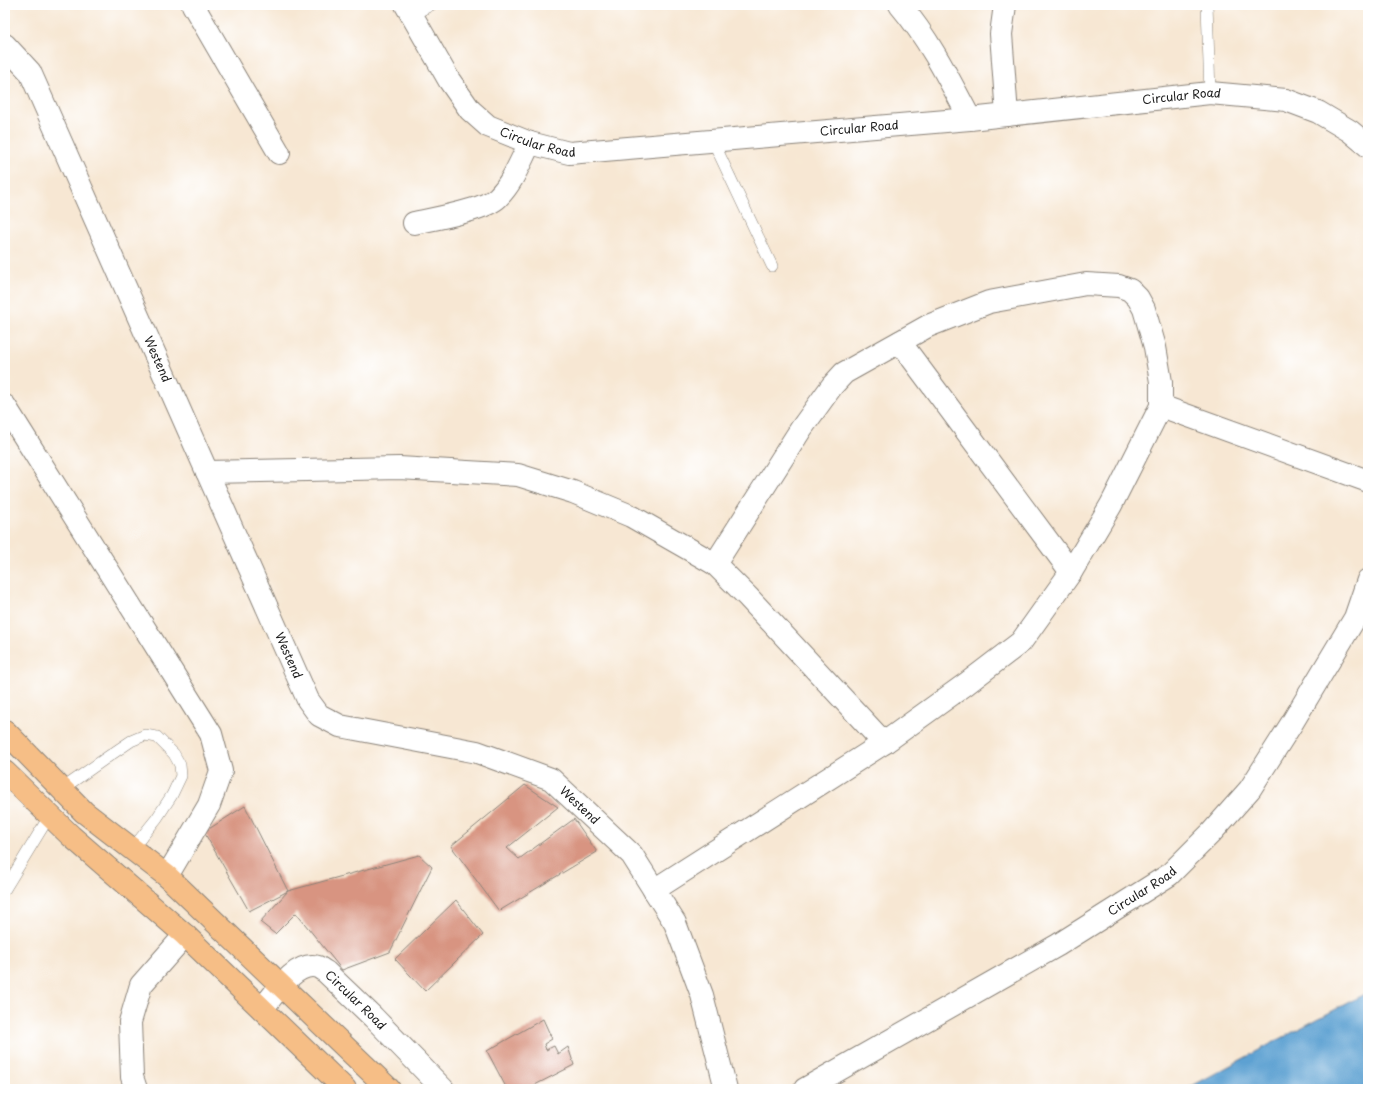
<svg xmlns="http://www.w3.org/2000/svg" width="1373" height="1094" font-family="'Playpen Sans',sans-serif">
  <rect width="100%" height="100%" fill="#fff"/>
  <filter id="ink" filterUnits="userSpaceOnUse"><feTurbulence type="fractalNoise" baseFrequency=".025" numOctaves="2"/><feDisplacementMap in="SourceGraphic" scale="8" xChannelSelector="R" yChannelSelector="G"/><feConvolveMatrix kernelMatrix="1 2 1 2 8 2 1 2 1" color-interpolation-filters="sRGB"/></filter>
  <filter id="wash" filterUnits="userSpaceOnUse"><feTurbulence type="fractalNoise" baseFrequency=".012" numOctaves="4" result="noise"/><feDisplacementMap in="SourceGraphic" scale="16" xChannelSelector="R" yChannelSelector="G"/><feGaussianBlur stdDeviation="0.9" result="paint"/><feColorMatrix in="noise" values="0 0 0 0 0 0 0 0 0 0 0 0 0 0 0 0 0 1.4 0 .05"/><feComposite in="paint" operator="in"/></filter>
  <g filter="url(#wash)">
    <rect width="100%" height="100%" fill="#f7e7d3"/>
    <polygon fill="#5da1d2" stroke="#3c5e77" points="1368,992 1368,1089 1186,1089"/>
    <g id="blocks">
      <g fill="#d89481">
        <polygon points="525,785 558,807 507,848 519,859 574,819 597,852 499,911 451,846"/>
        <polygon points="245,806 288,891 419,855 432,867 390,952 342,970 296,913 275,934 260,922 288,891 249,911 204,832"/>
        <polygon points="456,900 483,935 425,991 395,959"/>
        <polygon points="543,1019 552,1039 544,1044 546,1050 554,1046 558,1054 568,1047 574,1065 527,1089 507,1089 487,1051"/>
      </g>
    </g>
  </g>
  <g filter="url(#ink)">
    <use href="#blocks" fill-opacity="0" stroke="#8a8278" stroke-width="1"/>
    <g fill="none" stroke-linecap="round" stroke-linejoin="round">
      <defs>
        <g id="lane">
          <polyline points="1207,5 1210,93"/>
          <polyline points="412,15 431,5"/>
          <polyline points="713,141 772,266"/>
          <polyline points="62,789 109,756 131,741 145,735 157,737 174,754 180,765 181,776 172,795 157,818 132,849"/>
          <polyline points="5,889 50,815"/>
        </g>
        <g id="street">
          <polyline points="193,5 279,153"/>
          <path id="s1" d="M 406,5 L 449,80 L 470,110 L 488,126 L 530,143 L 569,153 L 970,119 L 1210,93 L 1286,100 L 1318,112 L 1350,131 L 1368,146"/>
          <path d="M 900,5 C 929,39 949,79 970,119"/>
          <polyline points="1005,5 1001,34 1007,115"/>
          <path id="s2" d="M 5,45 L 30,72 L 308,700 L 319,715 L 340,726 L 477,752 L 551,779 L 632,855 L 675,923 L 702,995 L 726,1089"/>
          <path d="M 414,223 C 433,219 486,210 498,197 C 513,182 520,162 530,143"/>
          <polyline points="900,342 1071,572"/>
          <polyline points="5,406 211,734 221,771 209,805 167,876"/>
          <polyline points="1161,406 1368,481"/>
          <polyline points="207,472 399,468 518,475 573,492 631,516 715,564 748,597 884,743"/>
          <polyline points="654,890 884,743 966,684 1021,642 1071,572 1111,505 1161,406 1161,382 1155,347 1144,309 1138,298 1130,290 1119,286 1086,284 989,302 928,326 844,373 832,386 801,429 715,564"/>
          <path id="s3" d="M 262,1009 C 274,995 296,960 318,967 C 320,968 323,970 326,972 L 373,1017 L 443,1089"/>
          <polyline points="136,1089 132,1077 130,1022 141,985 185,935"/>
          <path id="s4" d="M 805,1089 L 1058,945 L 1169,875 L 1211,833 L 1250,789 L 1292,723 L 1355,618 L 1368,580"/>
        </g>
        <g id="primary">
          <polyline points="5,731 84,812 167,876 389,1089"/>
          <polyline points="5,772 71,836 185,935 345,1089"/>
        </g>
      </defs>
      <use href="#lane" stroke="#8a8278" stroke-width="12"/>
      <use href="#street" stroke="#8a8278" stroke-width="24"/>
      <use href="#primary" stroke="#8a8278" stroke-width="24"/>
      <use href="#lane" stroke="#fff" stroke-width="11"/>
      <use href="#street" stroke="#fff" stroke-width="22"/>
      <use href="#primary" stroke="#f6be86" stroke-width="22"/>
    </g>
  </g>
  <g text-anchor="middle" stroke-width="3.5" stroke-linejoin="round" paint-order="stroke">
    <g font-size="12" fill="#1c1c1c" stroke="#fff">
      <text dy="4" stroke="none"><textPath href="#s1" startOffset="848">Circular Road</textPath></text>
      <text dy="4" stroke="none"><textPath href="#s1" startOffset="524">Circular Road</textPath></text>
      <text dy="4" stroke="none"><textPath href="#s1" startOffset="200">Circular Road</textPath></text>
      <text dy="4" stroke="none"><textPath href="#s2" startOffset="351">Westend</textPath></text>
      <text dy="4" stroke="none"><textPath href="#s2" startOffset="675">Westend</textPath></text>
      <text dy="4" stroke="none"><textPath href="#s2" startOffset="1023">Westend</textPath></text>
      <text dy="4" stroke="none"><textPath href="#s4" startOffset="391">Circular Road</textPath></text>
      <text dy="4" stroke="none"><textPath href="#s3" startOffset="124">Circular Road</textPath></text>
    </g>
  </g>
  <rect width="1373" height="1094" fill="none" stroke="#fff" stroke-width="20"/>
</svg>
